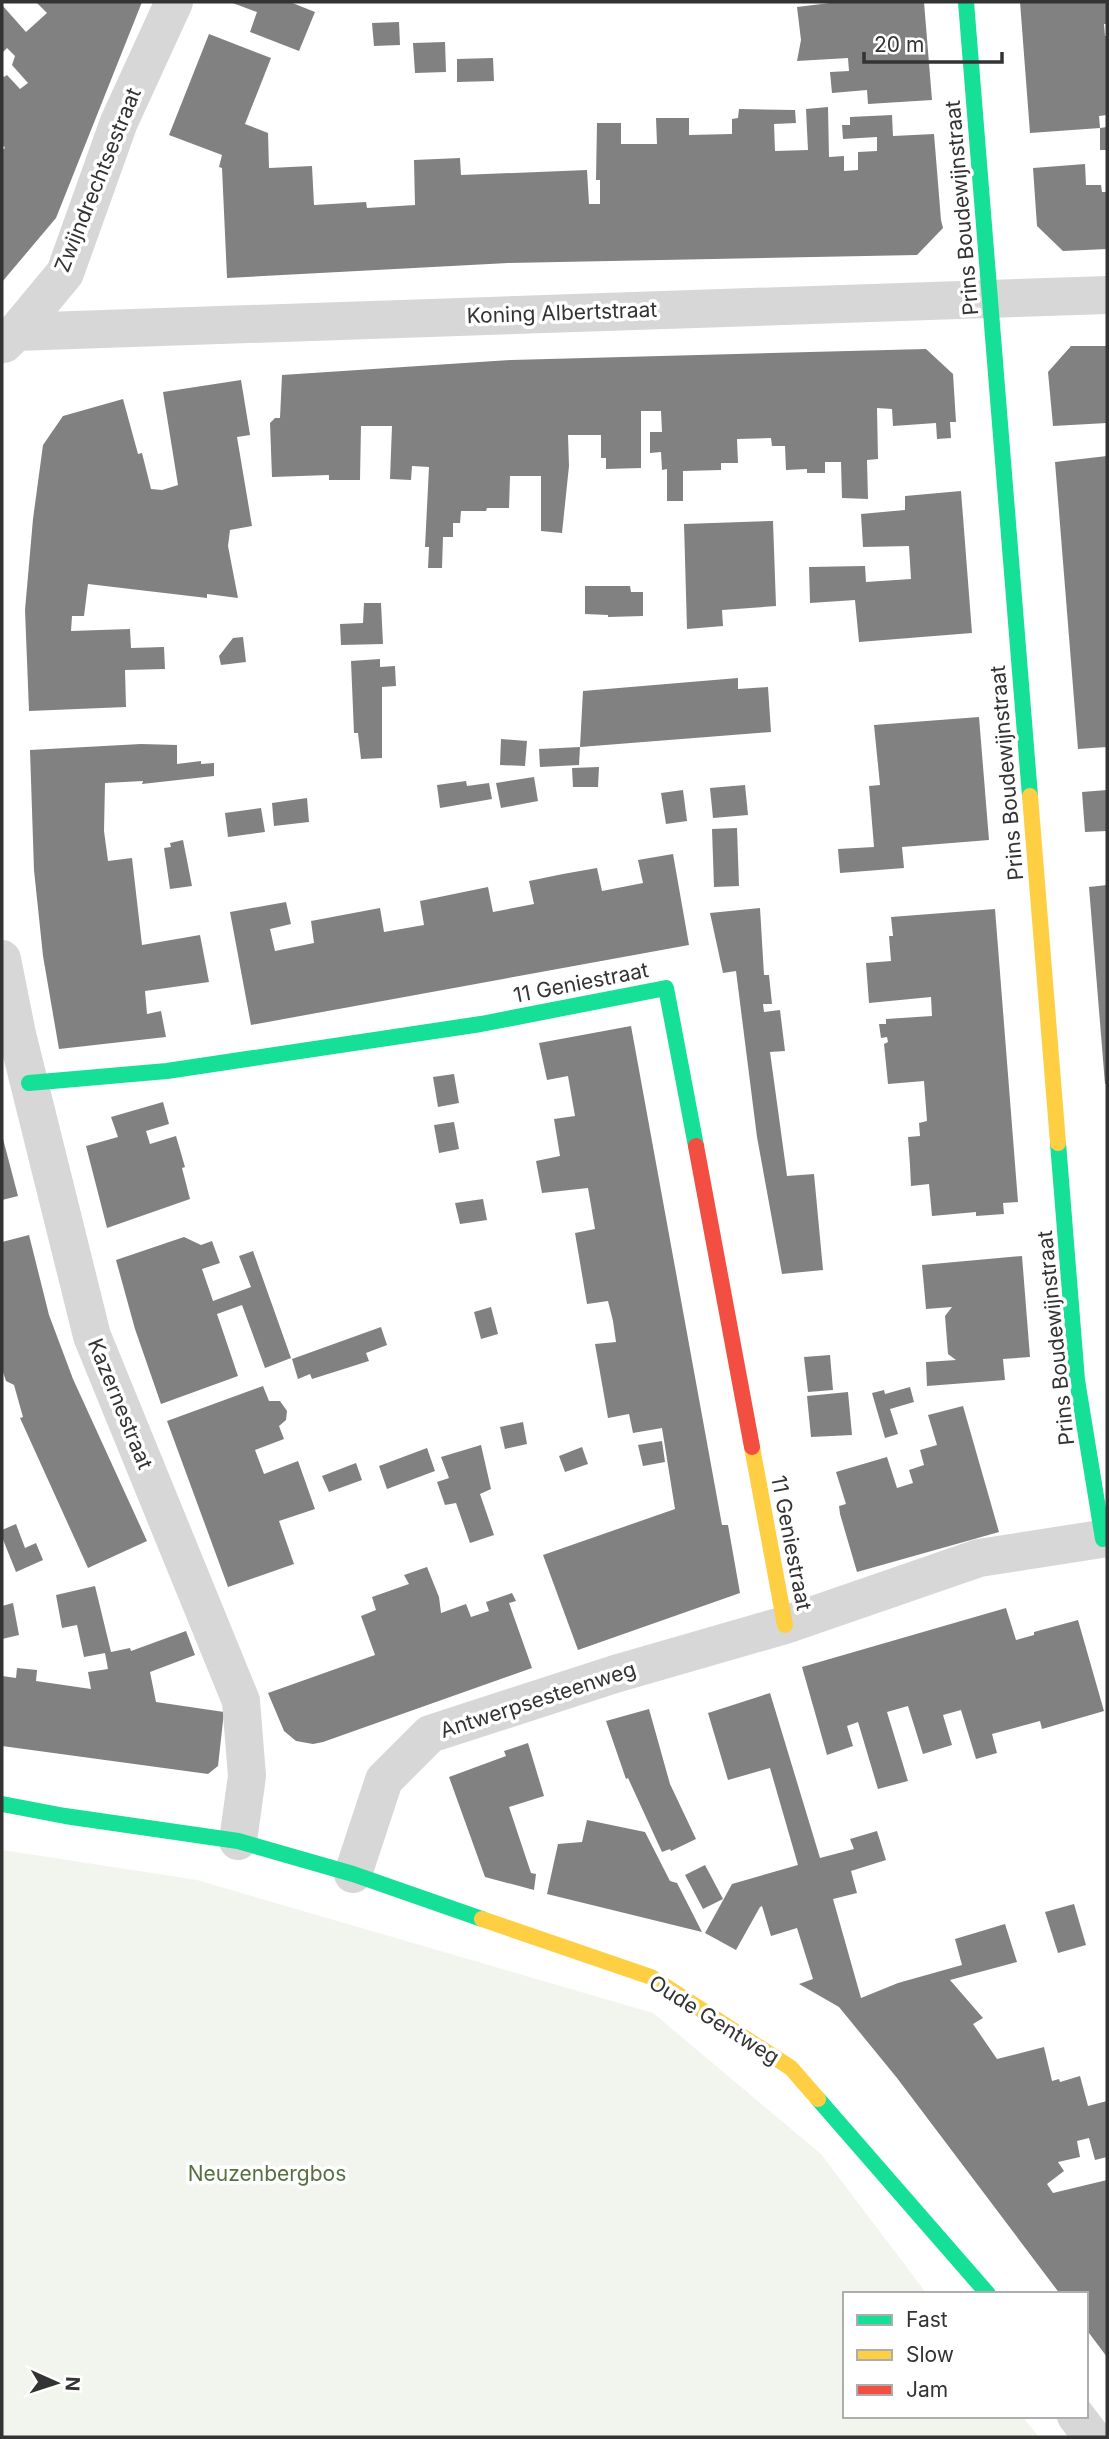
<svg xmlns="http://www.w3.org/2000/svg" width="1109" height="2439" font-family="Inter,sans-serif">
  <rect width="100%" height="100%" fill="#fff"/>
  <polygon fill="#f1f5ed" points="2,1850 197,1880 653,2013 821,2154 927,2294 845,2294 845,2416 1022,2416 1039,2437 2,2437"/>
  <g fill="#818181">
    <polygon points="36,2 142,2 56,218 2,282 2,150 5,148 2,144 2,75 4,77 7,75 20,89 28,83 12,65 15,56 7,48 2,53 2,5 26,32 47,13"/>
    <polygon points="230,2 290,2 315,12 299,51 250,32 257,12"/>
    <polygon points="838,2 924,2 932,100 868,104 867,90 832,93 830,72 849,71 848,58 797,61 801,40 797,7"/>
    <polygon points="1020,2 1107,2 1107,24 1104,24 1105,36 1107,36 1107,115 1099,116 1100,128 1030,133"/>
    <polygon points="399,22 400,45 374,46 372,23"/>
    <polygon points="209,34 271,58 245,124 268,133 269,168 312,166 314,205 366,202 367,208 415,205 414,160 460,158 461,175 587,170 589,204 600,204 600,180 596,180 597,123 621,123 621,144 657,144 656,118 689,118 689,135 732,134 732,119 738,118 739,109 795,110 796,123 774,124 775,151 808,150 806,109 828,107 829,157 844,156 844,171 858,170 858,152 877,151 877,137 843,139 842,125 850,125 850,117 892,115 893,136 934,134 941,220 943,228 917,255 508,263 227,278 222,168 219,167 222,155 169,135"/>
    <polygon points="445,42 446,72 415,73 413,43"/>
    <polygon points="493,58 494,81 457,82 457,59"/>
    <polygon points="1107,127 1107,150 1100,150 1100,128"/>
    <polygon points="1085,164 1086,185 1101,185 1102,192 1107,192 1107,249 1063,251 1037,226 1033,168"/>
    <polygon points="1071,346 1107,346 1107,423 1053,426 1048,372"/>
    <polygon points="926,349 953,374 956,422 950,422 951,438 937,439 936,423 893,426 892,409 877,408 878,459 867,460 868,499 842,498 841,462 825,462 825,473 807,473 807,469 786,470 785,446 772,446 771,438 737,439 738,463 721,463 721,470 683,471 683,501 667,501 667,469 662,470 661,452 650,453 650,432 662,432 661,411 641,411 641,468 606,469 606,458 601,458 601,435 568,435 569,466 562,533 541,531 541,476 510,476 509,508 487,508 486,511 461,511 460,523 453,523 453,537 443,537 442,568 428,568 429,547 425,547 429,467 412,466 411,480 390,479 392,426 361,426 360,480 329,480 329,475 272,477 270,423 275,418 280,418 282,375 511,360"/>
    <polygon points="241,380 250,435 237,437 252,526 230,530 228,546 238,598 207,594 207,598 88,584 84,616 72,616 71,631 130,629 131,648 164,647 165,669 125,670 126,707 29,711 25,610 33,519 43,445 63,416 123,399 138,454 142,453 151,489 162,490 178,485 163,392"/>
    <polygon points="1107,456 1107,747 1078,749 1055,462"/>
    <polygon points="961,491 972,633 859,642 855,600 810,603 809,567 865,566 866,582 911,579 909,546 863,547 861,514 905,510 905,496"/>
    <polygon points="773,521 776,606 722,610 723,626 687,629 684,524"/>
    <polygon points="585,586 630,586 631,592 643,592 643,616 608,617 608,615 585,614"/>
    <polygon points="364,603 381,603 383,644 341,645 340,624 363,623"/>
    <polygon points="243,637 246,662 221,665 219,656 233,638"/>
    <polygon points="380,659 380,667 395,666 396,686 382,687 382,758 361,759 358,733 354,733 351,661"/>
    <polygon points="738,678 738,689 768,687 771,732 580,747 583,691"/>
    <polygon points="979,717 989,840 902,847 904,868 840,873 838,849 874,847 869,786 880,785 874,725"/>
    <polygon points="501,739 527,741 525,766 500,765"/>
    <polygon points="141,744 177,745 177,764 201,761 201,764 214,763 214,776 142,784 143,781 105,783 104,831 108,861 132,858 142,945 200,935 209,982 145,991 147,1014 161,1011 166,1037 59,1049 43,956 34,870 30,750"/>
    <polygon points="580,747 579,765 540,767 539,749"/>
    <polygon points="599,767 598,787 573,787 572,768"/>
    <polygon points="534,777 538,801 501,808 496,783"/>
    <polygon points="466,781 467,786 489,783 492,799 440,808 437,785"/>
    <polygon points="745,785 748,815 713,818 710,788"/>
    <polygon points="683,790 687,821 666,824 661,793"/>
    <polygon points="1107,790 1107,831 1085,832 1082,792"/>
    <polygon points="307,798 309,822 274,826 272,803"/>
    <polygon points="261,808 265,832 228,837 225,813"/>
    <polygon points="737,828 739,886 714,887 712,829"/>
    <polygon points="183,840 192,886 170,889 164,848 171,847 170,843"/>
    <polygon points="673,854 689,945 251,1025 230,912 286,902 291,924 270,929 275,951 314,943 311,921 380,908 384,932 424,925 420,901 488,887 493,912 534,904 529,881 563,874 597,868 602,891 643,883 638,860"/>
    <polygon points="1107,885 1107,1084 1105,1084 1089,887"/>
    <polygon points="760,908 764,975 769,975 772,1004 763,1004 764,1012 780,1010 785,1051 770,1052 787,1176 814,1174 823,1270 782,1274 757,1137 736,971 723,973 710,913"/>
    <polygon points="995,909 1018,1202 1003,1203 1004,1214 976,1216 976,1212 932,1216 929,1184 911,1186 910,1165 908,1137 920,1136 919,1123 927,1121 924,1081 888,1084 884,1044 888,1042 887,1037 881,1038 879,1024 886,1024 886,1019 932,1016 931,997 869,1003 866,963 891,961 889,936 893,936 891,917"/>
    <polygon points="631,1026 722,1525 728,1525 740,1593 578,1650 543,1555 675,1509 662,1428 633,1433 629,1414 608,1418 595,1344 616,1342 613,1321 608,1301 587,1304 575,1233 595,1229 588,1188 542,1193 536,1161 560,1156 554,1119 575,1116 568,1076 547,1080 539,1043"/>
    <polygon points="454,1074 459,1103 438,1107 433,1077"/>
    <polygon points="163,1102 169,1124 146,1131 150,1144 176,1136 185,1167 182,1168 190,1199 107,1228 86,1146 118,1137 111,1117"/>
    <polygon points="454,1122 459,1149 439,1153 434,1125"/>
    <polygon points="2,1135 18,1196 2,1200"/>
    <polygon points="483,1199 487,1220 460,1224 455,1203"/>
    <polygon points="29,1235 49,1315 73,1379 147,1541 88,1568 20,1418 23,1417 14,1385 6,1381 2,1369 2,1242"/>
    <polygon points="184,1237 201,1245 212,1241 220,1263 202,1269 213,1301 251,1287 239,1256 253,1251 291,1358 265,1368 242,1305 217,1314 238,1376 161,1404 135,1329 116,1260"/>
    <polygon points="1022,1256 1030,1357 1003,1359 1005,1380 927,1386 926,1362 956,1360 948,1354 945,1316 952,1307 926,1309 922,1265"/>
    <polygon points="491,1307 498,1334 481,1339 474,1312"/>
    <polygon points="381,1327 387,1345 366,1353 369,1361 312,1379 310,1374 298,1379 292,1359"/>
    <polygon points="830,1355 833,1390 808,1392 804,1357"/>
    <polygon points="263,1386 269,1401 280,1401 287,1411 286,1420 279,1426 284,1439 255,1450 264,1474 298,1461 315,1509 279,1521 294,1564 228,1587 167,1421"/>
    <polygon points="910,1387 914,1402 890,1409 898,1434 885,1438 872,1393 884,1390 885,1394"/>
    <polygon points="848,1392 852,1435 811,1437 807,1396"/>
    <polygon points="963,1406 999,1532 857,1572 840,1514 839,1506 846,1504 836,1472 887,1457 897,1488 913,1483 909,1470 924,1465 920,1450 937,1445 928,1415"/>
    <polygon points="523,1422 527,1444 505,1449 500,1427"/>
    <polygon points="662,1441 665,1462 643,1466 638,1445"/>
    <polygon points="481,1445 491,1489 480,1494 494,1535 470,1543 456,1503 445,1505 437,1482 449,1478 441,1457"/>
    <polygon points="582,1447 588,1464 565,1472 559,1456"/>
    <polygon points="427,1448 435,1471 387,1489 379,1466"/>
    <polygon points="356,1463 362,1480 329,1492 322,1476"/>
    <polygon points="16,1524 25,1548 36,1543 43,1560 16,1572 2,1537 2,1530"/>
    <polygon points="427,1567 439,1597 441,1613 466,1604 471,1617 489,1611 486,1602 512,1593 516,1601 509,1603 532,1668 323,1742 313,1744 296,1741 284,1731 268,1693 375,1655 361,1616 376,1610 372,1597 409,1584 404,1575"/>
    <polygon points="95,1586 111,1652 130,1648 131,1651 186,1631 195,1655 150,1672 156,1702 224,1712 218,1766 208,1774 2,1746 2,1676 16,1678 17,1668 37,1670 36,1681 91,1689 88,1672 108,1669 105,1653 84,1657 77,1625 62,1628 56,1595"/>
    <polygon points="13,1603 19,1635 2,1639 2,1606"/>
    <polygon points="1006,1608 1016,1640 1034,1635 1034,1632 1078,1620 1104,1711 1042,1729 1040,1721 992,1734 997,1753 976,1759 961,1710 943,1715 952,1745 923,1754 908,1706 887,1712 908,1781 878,1789 858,1722 847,1726 853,1746 827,1755 802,1667"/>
    <polygon points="770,1693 820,1858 854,1849 850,1839 877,1831 886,1860 851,1871 857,1893 833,1899 861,1998 898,1983 962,1965 955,1939 1005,1924 1017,1962 950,1980 983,2018 973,2024 997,2059 1044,2047 1052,2081 1059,2079 1060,2082 1080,2076 1088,2106 1107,2101 1107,2157 1095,2160 1089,2138 1077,2141 1080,2157 1058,2162 1064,2171 1047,2184 1053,2193 1107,2180 1107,2357 1086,2329 1086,2294 1060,2294 897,2078 839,2007 799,1984 813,1979 797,1928 771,1936 762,1906 760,1907 736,1950 705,1933 732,1884 798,1865 770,1768 728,1780 708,1713"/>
    <polygon points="649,1709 670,1784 696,1839 671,1851 670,1849 662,1852 628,1778 626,1779 606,1721"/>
    <polygon points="528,1743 544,1796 509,1807 531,1873 536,1874 534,1890 485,1877 449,1777 506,1756 504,1751"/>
    <polygon points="587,1820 645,1832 670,1881 677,1883 702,1932 547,1894 558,1844 582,1842"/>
    <polygon points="705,1865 723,1899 703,1909 685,1875"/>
    <polygon points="1074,1904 1086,1945 1058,1953 1045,1912"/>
  </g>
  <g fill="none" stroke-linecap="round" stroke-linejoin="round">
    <g stroke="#d7d7d7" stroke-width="38">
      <polyline points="16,332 1107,295"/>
      <polyline points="4,344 16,332 65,273 119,122 174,2"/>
      <polyline points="2,959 17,1034 92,1336 241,1701 247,1776 238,1841"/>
      <polyline points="353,1874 384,1780 430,1734 615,1674 785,1625 979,1558 1107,1538"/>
      <polyline points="1076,2416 1092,2437"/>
    </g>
    <g stroke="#16e098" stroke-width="16">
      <polyline points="966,2 1030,796"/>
      <polyline points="29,1083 167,1071 481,1024 666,988 696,1146"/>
      <polyline points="1058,1143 1077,1380 1103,1539"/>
      <polyline points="2,1804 65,1816 238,1841 353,1874 482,1919"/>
      <polyline points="818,2099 988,2294"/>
    </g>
    <g stroke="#ffcf43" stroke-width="16">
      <polyline points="1030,796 1058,1143"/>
      <polyline points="752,1447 785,1625"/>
      <polyline points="482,1919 651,1977 791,2068 818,2099"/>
    </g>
    <polyline stroke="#f24e42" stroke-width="16" points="696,1146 752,1447"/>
  </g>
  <g text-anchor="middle" stroke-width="7" stroke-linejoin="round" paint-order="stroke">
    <g font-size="21" fill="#333" stroke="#fff">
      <text transform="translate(98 180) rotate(-68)" y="7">Zwijndrechtsestraat</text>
      <text transform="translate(962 208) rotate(-95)" y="7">Prins Boudewijnstraat</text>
      <text transform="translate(562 313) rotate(-2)" y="7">Koning Albertstraat</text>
      <text transform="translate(1007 773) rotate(-95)" y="7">Prins Boudewijnstraat</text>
      <text transform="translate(581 983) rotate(-11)" y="7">11 Geniestraat</text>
      <text transform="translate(1056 1338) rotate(-96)" y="7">Prins Boudewijnstraat</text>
      <text transform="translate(120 1404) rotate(68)" y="7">Kazernestraat</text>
      <text transform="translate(791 1543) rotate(79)" y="7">11 Geniestraat</text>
      <text transform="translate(538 1700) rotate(-18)" y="7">Antwerpsesteenweg</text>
      <text transform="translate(714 2020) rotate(32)" y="7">Oude Gentweg</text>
    </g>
    <g font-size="21" fill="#56703f" stroke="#fff">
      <text x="267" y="2181">Neuzenbergbos</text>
    </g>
  </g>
  <rect width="1109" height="2439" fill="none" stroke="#333333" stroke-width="7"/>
  <rect x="843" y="2292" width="245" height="126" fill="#ffffff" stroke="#adadad" stroke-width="2"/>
  <rect x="857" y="2315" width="35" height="10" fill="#16e098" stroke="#adadad" stroke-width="2"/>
  <text x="906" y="2327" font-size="21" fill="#333333">Fast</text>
  <rect x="857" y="2350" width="35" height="10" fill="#ffcf43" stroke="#adadad" stroke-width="2"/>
  <text x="906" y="2362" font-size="21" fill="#333333">Slow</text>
  <rect x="857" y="2385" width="35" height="10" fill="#f24e42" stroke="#adadad" stroke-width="2"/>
  <text x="906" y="2397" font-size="21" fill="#333333">Jam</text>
  <g transform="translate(56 2383) rotate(93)" stroke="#ffffff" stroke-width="5" paint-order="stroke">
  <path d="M0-5L12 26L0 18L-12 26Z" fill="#333333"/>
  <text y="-10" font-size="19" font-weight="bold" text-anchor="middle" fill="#333333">N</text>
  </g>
  <path d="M864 52v10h138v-10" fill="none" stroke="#333333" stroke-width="3.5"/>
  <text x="874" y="52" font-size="21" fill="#333333" stroke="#ffffff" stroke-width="5" paint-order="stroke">20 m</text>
</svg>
